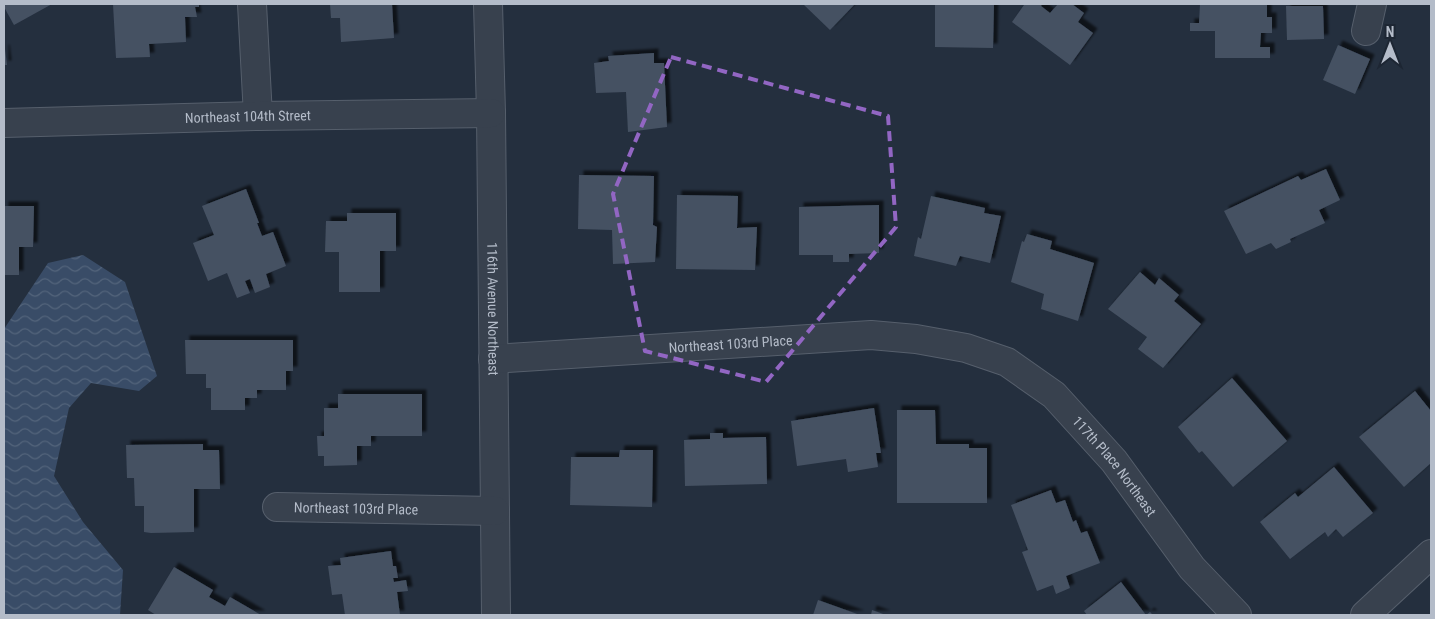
<svg xmlns="http://www.w3.org/2000/svg" width="1435" height="619" font-family="'Roboto Condensed',sans-serif">
  <defs>
    <pattern id="water-waves" width="16" height="10" patternUnits="userSpaceOnUse" patternTransform="scale(1.25)"><rect width="16" height="10" fill="#394c67"/><path d="M0 5q4-4 8 0t8 0" fill="none" stroke="#53647b"/></pattern>
    <filter id="shadow"><feDropShadow dx="4.5" dy="-4.5" stdDeviation="1" flood-color="#0009"/></filter>
  </defs>
  <rect width="100%" height="100%" fill="#242f3e"/>
  <polygon fill="url(#water-waves)" points="83,255 125,282 157,376 139,391 91,383 69,408 54,476 83,522 123,570 120,615 4,615 4,329 48,263"/>
  <g fill="#455162" filter="url(#shadow)">
    <polygon points="4,4 52,4 14,25 4,7"/>
    <polygon points="113,4 199,4 199,7 195,7 197,17 185,17 186,42 149,44 150,57 116,58"/>
    <polygon points="330,4 392,4 394,38 341,42 340,18 331,18"/>
    <polygon points="803,4 855,4 830,30"/>
    <polygon points="935,4 994,4 993,48 935,47"/>
    <polygon points="1022,4 1042,4 1041,6 1050,13 1058,4 1072,4 1084,13 1078,22 1093,33 1070,65 1012,22 1024,5"/>
    <polygon points="1200,4 1267,4 1267,17 1272,17 1272,33 1261,33 1260,47 1270,47 1270,58 1215,58 1215,31 1190,31 1190,23 1199,23"/>
    <polygon points="1286,6 1323,6 1324,39 1287,40"/>
    <polygon points="1338,45 1370,59 1355,94 1323,80"/>
    <polygon points="4,49 5,49 7,65 4,65"/>
    <polygon points="654,53 654,63 664,63 667,127 628,132 626,92 596,93 594,63 609,61 608,56"/>
    <polygon points="1326,169 1340,200 1319,210 1325,223 1290,239 1291,242 1276,249 1271,243 1246,254 1224,211 1298,176 1301,180"/>
    <polygon points="579,175 654,176 653,225 657,227 655,262 613,264 612,230 578,229"/>
    <polygon points="246,189 259,223 257,223 262,236 273,232 286,266 266,274 270,287 255,293 250,279 245,281 250,293 237,298 227,273 208,281 193,243 214,235 202,206"/>
    <polygon points="677,195 738,196 737,228 757,227 755,270 676,269"/>
    <polygon points="931,196 985,208 984,213 1001,216 990,263 960,256 956,266 914,256 918,237 921,239"/>
    <polygon points="879,205 879,253 849,254 849,262 833,262 833,255 799,255 799,207"/>
    <polygon points="4,206 34,206 33,247 19,247 19,275 4,275"/>
    <polygon points="347,213 396,213 396,251 380,251 380,292 339,292 339,252 325,252 326,221 347,221"/>
    <polygon points="1027,234 1052,241 1050,249 1094,263 1078,321 1041,309 1044,294 1011,282 1022,241 1024,242"/>
    <polygon points="1140,272 1155,285 1159,278 1179,295 1174,301 1201,324 1163,368 1138,349 1147,337 1108,309"/>
    <polygon points="185,340 293,340 293,371 286,371 286,390 257,390 257,398 245,398 245,410 211,410 211,388 206,388 206,374 186,374"/>
    <polygon points="1232,378 1287,441 1233,487 1202,451 1199,453 1178,427"/>
    <polygon points="1415,391 1431,411 1431,463 1404,487 1359,437"/>
    <polygon points="338,394 422,394 422,436 371,436 371,446 357,446 357,465 324,466 324,456 318,456 317,436 324,436 324,408 338,408"/>
    <polygon points="874,408 881,453 876,453 878,467 848,472 846,459 797,466 791,421"/>
    <polygon points="897,410 935,410 936,444 969,444 969,448 987,448 987,503 897,503"/>
    <polygon points="710,433 723,433 723,438 766,437 767,484 685,486 684,440 710,439"/>
    <polygon points="203,444 203,450 219,450 220,489 194,489 194,532 151,533 144,532 144,506 135,506 134,478 127,478 126,445"/>
    <polygon points="620,450 653,450 652,507 570,505 571,457 619,457"/>
    <polygon points="1334,467 1373,513 1343,537 1336,529 1328,537 1325,532 1290,559 1260,522 1295,493 1298,497"/>
    <polygon points="1051,490 1056,503 1065,500 1073,522 1076,520 1081,533 1087,531 1100,563 1066,576 1070,588 1056,594 1053,585 1037,591 1022,552 1028,550 1011,505"/>
    <polygon points="391,551 393,566 396,566 398,578 393,578 394,582 406,580 408,591 397,592 400,615 345,615 342,594 332,595 328,566 341,565 340,558"/>
    <polygon points="174,567 213,590 209,597 225,606 230,597 261,615 156,615 148,610"/>
    <polygon points="1121,582 1146,615 1150,612 1153,615 1087,615 1084,611"/>
    <polygon points="818,600 860,615 813,615"/>
    <polygon points="872,610 886,615 871,615"/>
  </g>
  <g fill="none" stroke-linecap="round" stroke-linejoin="round">
    <defs>
      <g id="minor">
        <polyline points="252,4 258,116"/>
        <path id="s1" d="M 488,4 L 491,113 L 496,615"/>
        <polyline points="1366,31 1372,4"/>
        <path id="s2" d="M 4,123 L 258,116 L 491,113"/>
        <path id="s3" d="M 493,359 L 871,335 L 916,339 L 966,348 L 1007,362 L 1054,395 L 1114,461 L 1192,568 L 1237,615"/>
        <path id="s4" d="M 277,507 L 495,511"/>
        <polyline points="1365,615 1431,554"/>
      </g>
    </defs>
    <use href="#minor" stroke="#565f6c" stroke-width="30"/>
    <use href="#minor" stroke="#38414e" stroke-width="28"/>
  </g>
  <path fill="none" stroke="#9266c3" stroke-width="4" stroke-dasharray="10 6" stroke-linejoin="round" d="M 671,57 L 888,116 L 896,227 L 766,382 L 645,351 L 613,194 Z"/>
  <g text-anchor="middle" stroke-width="5" stroke-linejoin="round" paint-order="stroke">
    <g font-size="14" fill="#b4bcc9" stroke="#1d2633">
      <text dy="5" stroke="none"><textPath href="#s2" startOffset="244">Northeast 104th Street</textPath></text>
      <text dy="5" stroke="none"><textPath href="#s1" startOffset="305">116th Avenue Northeast</textPath></text>
      <text dy="5" stroke="none"><textPath href="#s3" startOffset="238">Northeast 103rd Place</textPath></text>
      <text dy="5" stroke="none"><textPath href="#s3" startOffset="669">117th Place Northeast</textPath></text>
      <text dy="5" stroke="none"><textPath href="#s4" startOffset="79">Northeast 103rd Place</textPath></text>
    </g>
  </g>
  <rect width="1435" height="619" fill="none" stroke="#b4bcc9" stroke-width="10"/>
  <g transform="translate(1390 45)" stroke="#1d2633" stroke-width="4" paint-order="stroke">
  <path d="M0-4L9 19L0 12L-9 19Z" fill="#b4bcc9"/>
  <text y="-8" font-size="14" font-weight="bold" text-anchor="middle" fill="#b4bcc9">N</text>
  </g>
</svg>
